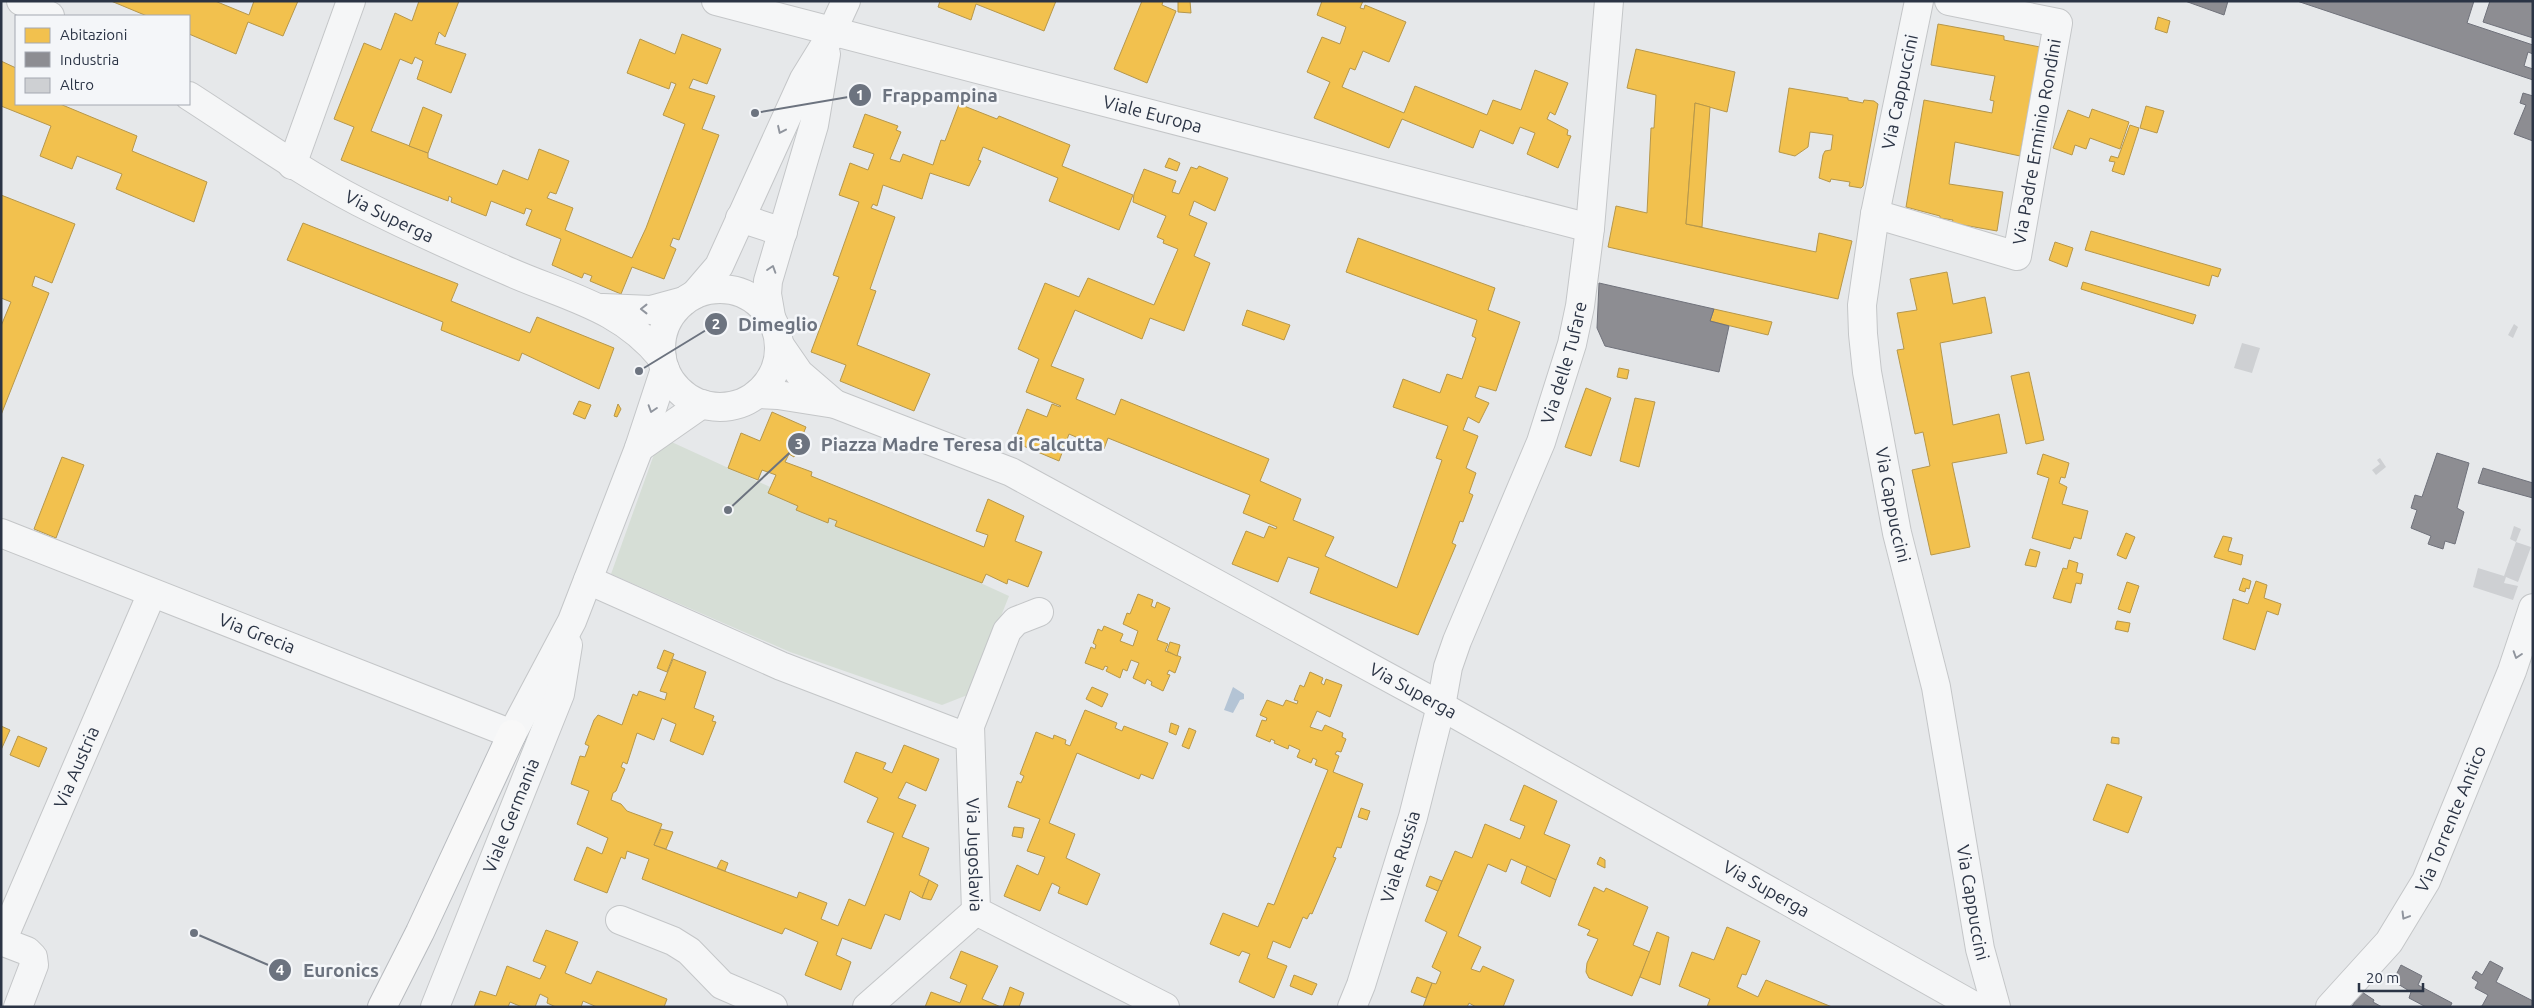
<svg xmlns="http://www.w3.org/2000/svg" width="2534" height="1008" font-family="Ubuntu,sans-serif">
  <rect width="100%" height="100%" fill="#e6e8ea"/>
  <polygon fill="#d6ded6" points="665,439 1009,596 970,694 942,705 790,652 611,574 657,446"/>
  <polygon fill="#b4c4d5" points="1233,687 1244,694 1244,699 1240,700 1233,713 1224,710"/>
  <g fill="#f2c14e" stroke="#b6974b">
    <polygon points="111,1 215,1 249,15 254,1 298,1 283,36 248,22 236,54 189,34 189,16 147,16"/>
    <polygon points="419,1 459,1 445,37 439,32 435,44 466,54 451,93 417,79 423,61 415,57 412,64 400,59 371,131 428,153 428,158 497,185 503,170 528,180 539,149 569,161 556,194 550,192 547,198 573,208 565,230 632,258 646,228 685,124 663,115 676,84 671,82 669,89 627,73 640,39 675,54 682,34 721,49 707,84 693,79 689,88 715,96 702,129 719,135 679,240 673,238 670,246 676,249 664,279 632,267 621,294 590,281 592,276 584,273 582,278 552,265 561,239 526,225 532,210 526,208 524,214 491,201 486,216 451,202 452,198 449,196 448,201 341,160 354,127 334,119 364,43 381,50 395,13 412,21"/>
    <polygon points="940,1 1056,1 1044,31 976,4 971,20 938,7"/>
    <polygon points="1142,1 1163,1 1162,5 1176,11 1147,83 1114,69"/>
    <polygon points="1178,1 1190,1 1191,13 1178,12"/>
    <polygon points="1322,1 1363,1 1360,8 1364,9 1365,5 1406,22 1389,62 1363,51 1355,70 1350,68 1342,87 1404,113 1415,86 1487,115 1493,100 1521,110 1535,70 1568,83 1555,115 1550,112 1547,119 1568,130 1567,135 1571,136 1558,168 1527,154 1535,133 1520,127 1513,144 1480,130 1473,148 1402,119 1389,148 1314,118 1330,82 1307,72 1322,37 1340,44 1346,27 1317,15"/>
    <polygon points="2158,17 2170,21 2167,33 2155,29"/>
    <polygon points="1938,24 2004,36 2004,40 2040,47 2020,156 1955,142 1949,184 2003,192 1997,231 1952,223 1953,220 1940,218 1940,216 1906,207 1924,100 1992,113 1994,101 1990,100 1995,76 1931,65"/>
    <polygon points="1636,49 1735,72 1727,112 1695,103 1686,224 1816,252 1819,233 1852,241 1838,299 1608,247 1616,206 1647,213 1651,128 1654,128 1656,95 1627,88"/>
    <polygon points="1,61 16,68 16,104 60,104 137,136 132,151 207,182 194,222 116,189 122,174 77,156 72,169 40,156 51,126 1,106"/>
    <polygon points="1789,88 1848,98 1848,100 1863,103 1864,100 1874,101 1878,104 1863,186 1861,188 1849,186 1850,182 1831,179 1830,182 1819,178 1823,155 1825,151 1831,150 1833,135 1810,132 1808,147 1795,156 1779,152"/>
    <polygon points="1695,103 1710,107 1702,227 1686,224"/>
    <polygon points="959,104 997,119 999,116 1070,145 1062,166 1133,195 1119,230 1049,201 1058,178 983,147 978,160 981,161 969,186 930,173 922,199 883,185 877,206 873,204 871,208 895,217 870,289 876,291 857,345 930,374 914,411 840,381 846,365 811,352 839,277 833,275 859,202 839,195 850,163 868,170 874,154 853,147 865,114 898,126 896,130 901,132 890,159 900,162 903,154 933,165 941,140 945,141"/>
    <polygon points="2146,106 2164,111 2157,133 2140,128"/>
    <polygon points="423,107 442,115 428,153 409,146"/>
    <polygon points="2092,109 2129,122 2120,149 2090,138 2086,149 2075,145 2072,155 2053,148 2068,110 2089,118"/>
    <polygon points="2130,125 2139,128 2124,175 2112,171 2115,162 2109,161 2111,156 2118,158"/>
    <polygon points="1169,158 1180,163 1177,171 1165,167"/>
    <polygon points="1199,166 1228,178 1215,211 1194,201 1189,215 1207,223 1194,256 1210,263 1184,331 1150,318 1142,339 1075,310 1051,366 1084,379 1076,399 1115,415 1121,399 1269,459 1260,481 1301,499 1293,520 1334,537 1325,556 1397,588 1442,460 1436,458 1448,426 1393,407 1403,379 1440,393 1447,374 1462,379 1476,338 1472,336 1477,320 1346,272 1358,238 1495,288 1488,310 1520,322 1496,391 1479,386 1475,397 1489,403 1479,423 1468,417 1463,430 1478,436 1466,468 1476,473 1469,493 1473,495 1463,522 1460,521 1452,543 1456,545 1418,635 1310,593 1319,568 1288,557 1278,582 1232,564 1246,531 1264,538 1269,526 1276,529 1277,527 1243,513 1250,495 1108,438 1104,449 1069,434 1059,461 1014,442 1027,409 1047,417 1052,404 1060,407 1061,406 1026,392 1039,359 1018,349 1045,283 1079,297 1088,278 1154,305 1178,249 1163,243 1164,240 1157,237 1166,216 1133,202 1134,194 1144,169 1176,181 1172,192 1179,194 1191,167 1197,169"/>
    <polygon points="1,195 75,224 52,283 35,276 32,286 49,293 1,415 1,326 11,302 1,298"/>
    <polygon points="303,223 458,284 451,301 530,333 537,317 614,348 599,389 522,353 519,361 441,330 443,322 287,260"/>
    <polygon points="2091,231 2221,269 2218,277 2212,275 2209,286 2085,250"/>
    <polygon points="2055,242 2073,248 2067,267 2049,260"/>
    <polygon points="1947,272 1953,304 1985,297 1992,333 1940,343 1953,425 1999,414 2007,453 1952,463 1970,547 1931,555 1912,470 1930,466 1923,432 1915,434 1897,350 1904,349 1897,313 1917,310 1910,279"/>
    <polygon points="2083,282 2196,315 2193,324 2081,289"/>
    <polygon points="1714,309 1772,322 1768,335 1710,321"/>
    <polygon points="1247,310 1290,325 1284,340 1242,325"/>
    <polygon points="1619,368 1629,370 1627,379 1617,377"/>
    <polygon points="2029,372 2044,440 2026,444 2011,376"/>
    <polygon points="1586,388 1611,398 1591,456 1565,447"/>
    <polygon points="1635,398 1655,402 1639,467 1620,461"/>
    <polygon points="579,401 591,405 585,419 573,414"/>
    <polygon points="618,404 621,409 617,417 614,416"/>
    <polygon points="772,412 806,427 794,457 789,454 785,462 812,472 811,476 880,504 984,547 988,535 976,531 988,499 1024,516 1015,541 1042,552 1028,587 1008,579 1007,584 986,574 982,583 835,526 837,521 829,518 828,523 796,510 798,506 768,493 776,475 762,470 758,480 728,468 741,433 760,441"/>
    <polygon points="2043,454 2069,463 2065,478 2061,477 2059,483 2067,487 2062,504 2088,511 2081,539 2074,537 2070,549 2032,538 2049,478 2037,474"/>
    <polygon points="62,457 84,465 56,538 34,529"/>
    <polygon points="2126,533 2135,537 2126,559 2117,555"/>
    <polygon points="2223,536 2232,538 2228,551 2243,555 2241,565 2214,557"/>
    <polygon points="2030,549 2040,552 2036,567 2025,565"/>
    <polygon points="2069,560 2078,563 2076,572 2083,574 2081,584 2076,583 2071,603 2053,598 2063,568 2067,569"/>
    <polygon points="2243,578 2251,581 2249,589 2246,588 2245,592 2239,590"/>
    <polygon points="2256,581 2267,585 2264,598 2281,604 2278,615 2267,611 2255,650 2223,639 2233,599 2248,604"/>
    <polygon points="2127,582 2139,586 2130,613 2118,609"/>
    <polygon points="1138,594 1153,600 1151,606 1155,608 1157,602 1170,608 1157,640 1168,644 1165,651 1181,657 1175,673 1169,670 1167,674 1170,675 1163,691 1151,685 1152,682 1147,679 1145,684 1133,678 1139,663 1131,660 1127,671 1123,669 1120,678 1106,671 1108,667 1105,666 1103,670 1085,663 1091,647 1095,649 1096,645 1093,643 1098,629 1102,631 1104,626 1123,634 1120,641 1133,646 1138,631 1123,624 1127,613 1130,614"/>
    <polygon points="2117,621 2130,623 2128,632 2115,629"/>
    <polygon points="1170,642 1180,645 1177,656 1167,651"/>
    <polygon points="664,650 674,654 667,672 657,668"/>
    <polygon points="673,659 706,672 694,708 714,716 712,721 716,722 703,755 670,741 676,724 662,718 654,740 637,733 627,764 623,762 621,767 625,769 616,791 613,793 611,800 621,804 627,811 662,824 654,845 797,898 799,892 827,903 821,919 838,926 849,899 865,906 894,833 867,822 878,798 844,782 856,752 886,763 883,769 892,773 904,745 939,759 926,791 906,782 898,798 916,805 902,837 929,848 919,875 929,880 922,898 910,891 900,920 885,914 871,949 842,938 836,955 851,962 841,990 805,975 818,942 785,928 782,934 642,879 649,859 627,851 625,859 621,857 607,893 574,880 587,847 602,854 608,838 577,824 589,791 571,784 580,756 585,757 589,746 585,744 594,720 598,715 622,725 633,694 637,696 639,691 665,700 667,693 660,691"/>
    <polygon points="1310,672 1323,678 1321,683 1324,685 1326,679 1342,685 1330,717 1317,711 1310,727 1322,731 1325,725 1343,733 1342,737 1346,739 1341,752 1337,751 1335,754 1339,756 1333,772 1363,784 1341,848 1337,847 1333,857 1336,858 1312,914 1310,913 1307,919 1303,917 1290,948 1273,941 1267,958 1287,966 1274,998 1239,982 1250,954 1242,951 1239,956 1210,944 1223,913 1258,927 1268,903 1274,905 1328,770 1315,765 1317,760 1313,758 1311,763 1297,757 1300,750 1289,745 1288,749 1274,743 1275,741 1271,739 1270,742 1256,736 1262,720 1266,721 1267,718 1260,715 1267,700 1283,706 1286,700 1297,704 1298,701 1294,700 1300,685 1304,687"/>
    <polygon points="1092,687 1108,694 1102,707 1086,699"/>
    <polygon points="1085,710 1117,723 1115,728 1122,731 1124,726 1168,743 1153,779 1141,774 1139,779 1077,753 1049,823 1075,834 1066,858 1100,874 1087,905 1058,893 1060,887 1052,883 1040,911 1004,896 1017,865 1038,875 1045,857 1027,851 1040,819 1008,807 1017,781 1021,783 1024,776 1020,774 1036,732 1053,739 1054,735 1066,740 1065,744 1070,746"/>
    <polygon points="1171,723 1179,726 1176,735 1169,732"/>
    <polygon points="1,726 10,730 1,750"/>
    <polygon points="1189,728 1196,731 1189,749 1182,746"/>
    <polygon points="18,736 47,748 39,767 10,755"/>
    <polygon points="2112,737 2119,738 2119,744 2111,743"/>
    <polygon points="2107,784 2142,797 2128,833 2093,820"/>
    <polygon points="1524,785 1557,801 1544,834 1570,845 1556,880 1511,859 1506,872 1488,864 1458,936 1481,947 1471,969 1480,972 1483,966 1514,980 1503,1007 1476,1007 1469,1003 1467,1007 1423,1007 1432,983 1436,984 1441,972 1432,967 1447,932 1425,921 1455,851 1472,858 1485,824 1520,839 1525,826 1510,820"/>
    <polygon points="1361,808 1370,811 1367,820 1358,817"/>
    <polygon points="1014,827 1024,828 1022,838 1012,836"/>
    <polygon points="661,829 673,832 666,849 654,845"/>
    <polygon points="1600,857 1605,860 1605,868 1597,864"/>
    <polygon points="721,860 728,863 725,871 717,868"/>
    <polygon points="1527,866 1556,880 1550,897 1521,883"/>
    <polygon points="1430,876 1442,881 1438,891 1426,886"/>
    <polygon points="929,880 938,885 931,900 922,898"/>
    <polygon points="1594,887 1604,892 1606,888 1648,907 1633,945 1650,952 1632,996 1589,978 1586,972 1587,963 1598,939 1587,935 1590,930 1578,925"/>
    <polygon points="1727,927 1760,941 1746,975 1742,974 1737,987 1758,997 1766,980 1832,1007 1707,1007 1710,999 1679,986 1692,952 1714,960"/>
    <polygon points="546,930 578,942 565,973 591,984 597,971 667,999 664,1007 597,1007 583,1001 581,1007 556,1007 547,1003 548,998 540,994 535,1007 522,1007 510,1002 508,1007 474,1007 480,991 496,996 507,966 540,979 546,966 533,961"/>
    <polygon points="1657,932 1669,937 1660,985 1640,977"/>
    <polygon points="961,951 998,966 982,999 1001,1007 925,1007 931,992 960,1003 967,985 950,978"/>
    <polygon points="1294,975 1317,984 1312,995 1290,986"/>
    <polygon points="1417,977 1432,983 1426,998 1411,992"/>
    <polygon points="1010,987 1024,993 1019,1007 1003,1007"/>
  </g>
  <g fill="#8d8d92" stroke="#70727b">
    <polygon points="2185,1 2228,1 2224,15"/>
    <polygon points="2297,1 2474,1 2467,23 2533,45 2533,54 2528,52 2524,66 2533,69 2533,80"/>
    <polygon points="2490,1 2533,1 2533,38 2483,22"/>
    <polygon points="2523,93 2533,96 2533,141 2514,134 2526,105 2520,103"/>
    <polygon points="1599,283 1714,309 1710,321 1729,326 1719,372 1605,346 1597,328"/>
    <polygon points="2437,453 2469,463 2457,508 2464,512 2455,544 2445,541 2443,549 2428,544 2431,536 2411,528 2417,510 2411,508 2415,495 2422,497"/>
    <polygon points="2483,468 2533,483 2533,498 2478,483"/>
    <polygon points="2490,961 2503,968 2496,982 2533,1001 2533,1007 2478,1007 2482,1006 2488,995 2475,988 2478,982 2472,978 2476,971 2482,975"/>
    <polygon points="2401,965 2422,976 2418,985 2452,1003 2450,1007 2426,1007 2409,998 2411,992 2393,981"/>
    <polygon points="2362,992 2374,1000 2373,1002 2382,1007 2352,1006"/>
  </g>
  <g fill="#ced0d3">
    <polygon points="2514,324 2518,327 2513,338 2508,335"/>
    <polygon points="2242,343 2260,348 2252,373 2234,368"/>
    <polygon points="2380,458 2386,467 2376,475 2372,470 2380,464 2377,460"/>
    <polygon points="2514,526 2521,529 2516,542 2510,539"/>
    <polygon points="2516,542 2531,547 2518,582 2506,577 2504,583 2518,586 2513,600 2473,587 2478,568 2504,576"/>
  </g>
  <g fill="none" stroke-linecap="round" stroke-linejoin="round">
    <defs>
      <g id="minor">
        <polyline points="21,1 50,16"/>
        <path id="s1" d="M 716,1 L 1590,228"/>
        <path id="s2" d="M 1919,1 L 1875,214 L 1862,305 L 1863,334 L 1867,372 L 1897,533 L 1936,687 L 1980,949 L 1996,1007"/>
        <path id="s3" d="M 189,96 C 245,132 299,171 359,202 C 408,227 459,250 510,272 C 567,297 621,307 662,358"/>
        <polyline points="292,165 351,1"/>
        <path id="s4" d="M 1875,214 L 2017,256 L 2058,23 L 1949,1"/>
        <polyline points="740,218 783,232"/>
        <circle cx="720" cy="348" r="59"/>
        <polyline points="695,294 719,266 804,79 828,40 846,1"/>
        <polyline points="603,308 651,310 684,301"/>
        <polyline points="771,317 767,294 768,281 814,125 826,54"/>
        <polyline points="779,344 799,373 835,404"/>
        <path id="s5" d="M 757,394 L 778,395 L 835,404 L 1011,472 L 1441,706 L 1976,1007"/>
        <polyline points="639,448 702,404"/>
        <path id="s6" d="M 1,533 L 512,734 L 572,621 L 639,448 L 665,369"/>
        <polyline points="588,580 781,666 969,738"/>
        <path id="s7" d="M 1039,612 L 1016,621 L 1007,631 L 970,726 L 976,911 L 1165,1007"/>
        <polyline points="620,920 673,941 689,951 722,985 773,1007"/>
        <polyline points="1,941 27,951 33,957 34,965 18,1007"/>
        <path id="s8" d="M 2,941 L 152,593"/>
        <path id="s9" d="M 435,1007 L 560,694 L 568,645"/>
        <polyline points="867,1007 976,911"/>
        <path id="s10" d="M 1352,1007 L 1361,985 L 1413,817 L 1441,706 L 1448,667 L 1457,641 L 1541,442 L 1572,344 L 1580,306 L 1590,228 L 1609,1"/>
        <path id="s11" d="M 2330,1007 L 2389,942 L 2426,881 L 2512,671 L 2533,608"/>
      </g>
      <polyline id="highway" points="382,1007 420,932 512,734"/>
    </defs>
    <use href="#minor" stroke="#c4c6c8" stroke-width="30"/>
    <use href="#highway" stroke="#b8bbbf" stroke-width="30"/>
    <use href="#minor" stroke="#f5f6f7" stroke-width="28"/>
    <use href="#highway" stroke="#f8f8f8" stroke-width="28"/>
  </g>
  <defs><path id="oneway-chevron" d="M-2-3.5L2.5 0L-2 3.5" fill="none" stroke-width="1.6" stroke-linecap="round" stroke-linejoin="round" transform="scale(1.25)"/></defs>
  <g stroke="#90959e">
    <use href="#oneway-chevron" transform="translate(781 130) rotate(115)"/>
    <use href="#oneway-chevron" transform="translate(772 269) rotate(-72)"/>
    <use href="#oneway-chevron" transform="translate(644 309) rotate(180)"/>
    <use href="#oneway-chevron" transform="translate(652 409) rotate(108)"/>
    <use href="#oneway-chevron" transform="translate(2517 655) rotate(108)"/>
    <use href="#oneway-chevron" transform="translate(2405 916) rotate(121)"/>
  </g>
  <g text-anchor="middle" stroke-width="5" stroke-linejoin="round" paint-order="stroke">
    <g font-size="18" fill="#2b3445" stroke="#f4f6f9">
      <text transform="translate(1900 92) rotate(-78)" y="6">Via Cappuccini</text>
      <text dy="6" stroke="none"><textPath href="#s1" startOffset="451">Viale Europa</textPath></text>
      <text dy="6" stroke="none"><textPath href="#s4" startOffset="264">Via Padre Erminio Rondini</textPath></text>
      <text dy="6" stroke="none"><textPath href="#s3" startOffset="234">Via Superga</textPath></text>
      <text dy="6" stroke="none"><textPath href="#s10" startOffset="680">Via delle Tufare</textPath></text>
      <text dy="6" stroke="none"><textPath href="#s2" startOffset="512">Via Cappuccini</textPath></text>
      <text dy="6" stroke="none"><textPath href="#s6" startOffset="275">Via Grecia</textPath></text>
      <text dy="6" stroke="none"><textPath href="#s5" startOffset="725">Via Superga</textPath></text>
      <text dy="6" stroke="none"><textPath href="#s8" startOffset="189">Via Austria</textPath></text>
      <text dy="6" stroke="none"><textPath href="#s9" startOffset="206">Viale Germania</textPath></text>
      <text dy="6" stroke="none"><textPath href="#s11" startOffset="226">Via Torrente Antico</textPath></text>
      <text dy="6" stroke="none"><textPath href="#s7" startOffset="269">Via Jugoslavia</textPath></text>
      <text dy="6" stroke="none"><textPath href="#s10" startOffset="158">Viale Russia</textPath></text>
      <text dy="6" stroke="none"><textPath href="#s5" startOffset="1130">Via Superga</textPath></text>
      <text dy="6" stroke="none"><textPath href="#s2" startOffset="918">Via Cappuccini</textPath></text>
    </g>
  </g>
  <path fill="none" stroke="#6c737f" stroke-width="2" d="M755 113L860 95M639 371L716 324M728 510L799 444M194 933L280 970"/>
  <g fill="#6c737f" stroke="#f4f6f9" stroke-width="2">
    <circle cx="755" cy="113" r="5"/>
    <circle cx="639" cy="371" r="5"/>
    <circle cx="728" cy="510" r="5"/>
    <circle cx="194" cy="933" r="5"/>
    <circle cx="860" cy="95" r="12"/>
    <circle cx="716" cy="324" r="12"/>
    <circle cx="799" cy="444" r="12"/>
    <circle cx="280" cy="970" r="12"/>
  </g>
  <g font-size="15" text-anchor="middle" font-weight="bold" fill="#fff">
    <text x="860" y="100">1</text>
    <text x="716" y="329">2</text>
    <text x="799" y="449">3</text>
    <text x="280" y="975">4</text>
  </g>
  <g font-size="19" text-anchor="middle" font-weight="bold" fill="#6c737f" stroke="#f4f6f9" stroke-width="5" stroke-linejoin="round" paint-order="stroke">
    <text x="940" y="102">Frappampina</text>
    <text x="778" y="331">Dimeglio</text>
    <text x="962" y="451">Piazza Madre Teresa di Calcutta</text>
    <text x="341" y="977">Euronics</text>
  </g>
  <rect width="2534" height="1008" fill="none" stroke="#2b3445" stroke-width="5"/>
  <rect x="15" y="15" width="175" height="90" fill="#f4f6f9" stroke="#a4a8b1"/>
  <rect x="25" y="28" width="25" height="15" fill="#f2c14e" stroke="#a4a8b1"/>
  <text x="60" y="40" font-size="15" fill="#2b3445">Abitazioni</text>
  <rect x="25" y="52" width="25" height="15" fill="#8d8d92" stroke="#a4a8b1"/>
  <text x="60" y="65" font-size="15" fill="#2b3445">Industria</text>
  <rect x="25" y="78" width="25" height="15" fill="#ced0d3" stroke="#a4a8b1"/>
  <text x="60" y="90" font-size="15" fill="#2b3445">Altro</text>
  <path d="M2359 983v8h64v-8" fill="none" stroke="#2b3445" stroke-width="2.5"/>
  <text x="2366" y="983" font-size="15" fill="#2b3445" stroke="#f4f6f9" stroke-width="4" paint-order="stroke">20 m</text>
</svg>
